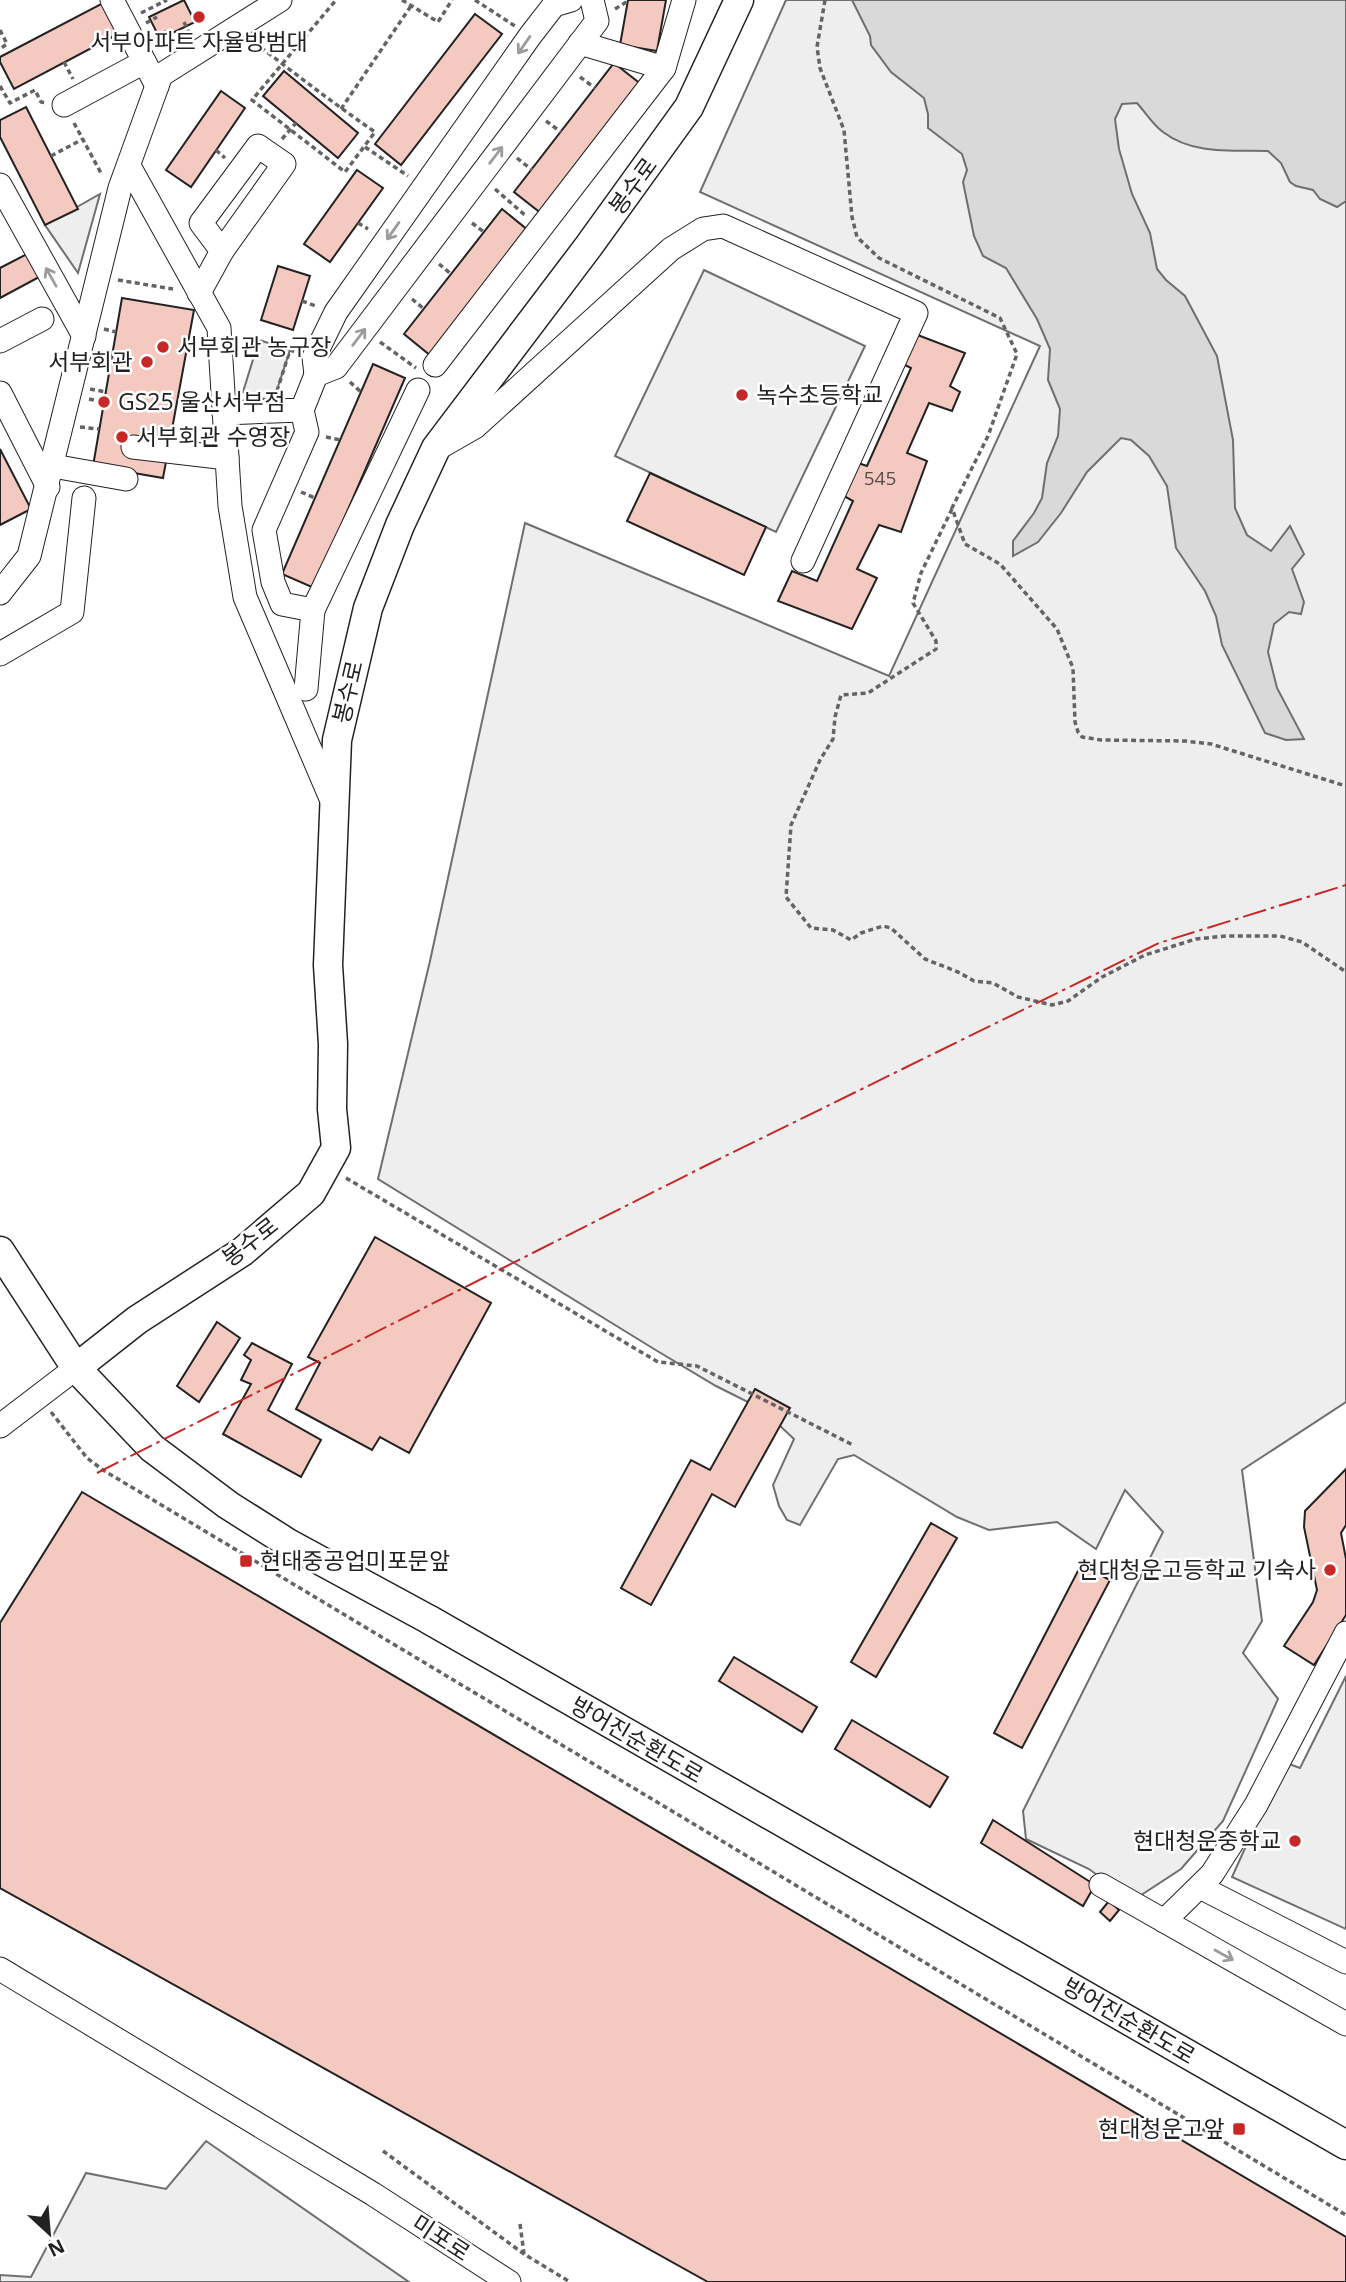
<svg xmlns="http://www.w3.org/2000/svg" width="1346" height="2282" font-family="'Open Sans','Noto Sans KR',sans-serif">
  <rect width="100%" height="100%" fill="#fff"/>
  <g fill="#eee" stroke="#6f6f6f" stroke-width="2">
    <polygon points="786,0 1346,0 1346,1402 1242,1470 1262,1621 1243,1653 1278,1699 1223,1821 1181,1869 1132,1901 1089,1869 1026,1839 1023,1811 1163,1532 1125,1490 1096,1549 1057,1522 989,1530 957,1517 854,1455 838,1459 800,1525 787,1520 779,1506 773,1485 794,1439 762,1409 716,1386 654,1349 378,1179 430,961 525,523 889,676 1040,346 700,192"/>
    <polygon points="100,194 78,273 45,225"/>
    <polygon points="704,270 865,346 776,532 615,456"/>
    <polygon points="259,340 290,350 273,402 243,392"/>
    <polygon points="1346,1676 1346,1929 1232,1877 1284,1762 1300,1768"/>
    <polygon points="206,2141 409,2282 0,2282 0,2275 31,2277 86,2173 166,2189"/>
  </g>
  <path fill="#d9d9d9" stroke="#6f6f6f" stroke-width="2" d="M 852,0 L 1346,0 L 1346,201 L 1337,207 L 1320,199 L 1313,190 L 1296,186 L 1290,182 L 1281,163 L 1268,151 C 1232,150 1193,155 1163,132 C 1153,125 1146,113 1137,103 L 1122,104 L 1115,119 L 1119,149 L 1132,194 L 1150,233 L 1157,269 L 1166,280 L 1185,296 L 1217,356 L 1233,440 L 1235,508 L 1247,535 L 1271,551 L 1290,526 L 1304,554 L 1292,569 L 1304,602 L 1301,614 L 1289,612 L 1274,624 L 1268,652 L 1277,688 L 1304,739 L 1286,740 L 1265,733 L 1222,645 L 1216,616 L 1205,591 L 1176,548 L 1167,486 L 1149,456 L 1131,440 L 1121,438 L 1087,472 L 1061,513 L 1038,542 L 1013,556 L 1013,541 L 1034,513 L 1042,498 L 1047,463 L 1058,436 L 1060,409 L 1048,380 L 1050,349 L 1037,319 L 1006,268 L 983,256 L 974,236 L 963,182 L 967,170 L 962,154 L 928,128 L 928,114 L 924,98 L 891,72 L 871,45 L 870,36 Z"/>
  <g fill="#f3c9c0" stroke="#222" stroke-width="2">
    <polygon points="184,0 195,22 160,39 149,17"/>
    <polygon points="628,0 666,0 657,51 620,45"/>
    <polygon points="103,3 120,33 14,89 0,62 0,57"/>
    <polygon points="475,14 502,34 401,165 375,144"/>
    <polygon points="614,63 642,85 542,214 514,192"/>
    <polygon points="284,71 358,133 338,158 263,96"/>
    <polygon points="221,91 245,108 191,187 166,170"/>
    <polygon points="26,107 78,209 45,225 0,137 0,120"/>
    <polygon points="357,170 383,188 330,262 304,244"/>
    <polygon points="502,209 529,231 431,356 404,334"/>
    <polygon points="29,253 41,276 0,298 0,268"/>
    <polygon points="278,266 310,276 293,330 261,320"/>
    <polygon points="122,298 194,310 163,478 93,466"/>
    <polygon points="915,334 965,353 950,386 960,392 952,411 929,403 907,453 927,461 901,532 879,525 857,569 877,578 852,629 778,601 792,571 817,581 853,501 833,490 846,459 867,466 911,368 901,363"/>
    <polygon points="373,364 405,378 314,588 282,574"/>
    <polygon points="0,449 31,509 0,525"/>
    <polygon points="650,473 766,527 744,575 627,521"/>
    <polygon points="375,1237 491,1303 409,1453 380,1437 372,1450 296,1409 320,1363 308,1357"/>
    <polygon points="217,1322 240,1338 199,1402 177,1386"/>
    <polygon points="252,1343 292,1364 268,1410 321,1440 301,1477 223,1434 251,1384 241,1380 251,1360 244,1355"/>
    <polygon points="755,1389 790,1408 735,1507 712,1494 651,1605 621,1588 691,1460 710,1470"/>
    <polygon points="1346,1469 1346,1525 1341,1533 1346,1559 1346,1615 1314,1665 1284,1646 1313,1602 1317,1590 1304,1527 1305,1511"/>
    <polygon points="82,1492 1346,2237 1346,2282 708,2282 0,1888 0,1623"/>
    <polygon points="931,1523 957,1538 876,1677 851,1662"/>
    <polygon points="1081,1565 1110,1580 1022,1748 994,1733"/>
    <polygon points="734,1657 817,1707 802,1732 719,1681"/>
    <polygon points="852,1720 948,1777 930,1807 835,1749"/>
    <polygon points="993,1820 1095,1885 1083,1906 981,1843"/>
    <polygon points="1109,1901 1119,1910 1110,1921 1100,1912"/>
  </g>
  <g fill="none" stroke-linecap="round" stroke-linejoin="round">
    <defs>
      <g id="minor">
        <polyline points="112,0 157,86"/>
        <polyline points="571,0 554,5 530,36 336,312 314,357 316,375 336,367 597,21 592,0"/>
        <polyline points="580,43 664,68 684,0"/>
        <polyline points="64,105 144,62"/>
        <polygon points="258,146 284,164 222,251 201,223"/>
        <polyline points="129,166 219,328 230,506 245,597 333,803"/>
        <polyline points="0,185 84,336"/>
        <polyline points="199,293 222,251"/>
        <polyline points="0,341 42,319"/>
        <polyline points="435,365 664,68"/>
        <polyline points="0,393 48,487"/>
        <polyline points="302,410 307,432 264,530 273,582 282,604 313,610 306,689"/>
        <polyline points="224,413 302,410 316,375"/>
        <polyline points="133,447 227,458"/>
        <polyline points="440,447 475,427 671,249 703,229 723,226 916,313 803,561"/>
        <polyline points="53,466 126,479"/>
        <polyline points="0,593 29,556 120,188 161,75 280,0"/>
        <polyline points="313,610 418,390"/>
        <polyline points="0,654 72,612 84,498"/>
        <polyline points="0,1426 76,1368"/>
        <polyline points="1101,1885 1346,2024"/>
        <polyline points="1200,1887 1346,1962"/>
        <polyline points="1164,1921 1212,1874 1256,1805 1346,1633"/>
        <polyline points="0,1969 373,2194 509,2282"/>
      </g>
      <g id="major">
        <polyline points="0,1251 76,1368 152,1448 228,1505 288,1543 428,1619 1346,2145"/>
        <polyline points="76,1368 137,1320 242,1252 311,1193 336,1148 332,1109 333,1044 328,965 337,740 368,608 400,525 436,448 588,247 689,107 739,0"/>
      </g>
    </defs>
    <use href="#minor" stroke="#222" stroke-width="25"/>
    <use href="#major" stroke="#222" stroke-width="31"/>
    <g stroke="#646464" stroke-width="3.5" stroke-dasharray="5 3.5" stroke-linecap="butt">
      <polyline points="402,0 438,22 452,0"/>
      <polyline points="475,0 515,26"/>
      <polyline points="825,0 817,47 820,68 844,130 852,217 857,237 879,258 1000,318 1017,354 988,436 952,508 965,544 1000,564 1057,629 1073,668 1075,722 1078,732 1082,737 1101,740 1185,741 1211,744 1346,786"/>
      <polyline points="615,9 628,1"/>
      <polyline points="141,13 167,0"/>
      <polyline points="184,22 189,33"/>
      <polyline points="146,23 157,17"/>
      <polyline points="0,30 7,44 0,49"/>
      <polyline points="154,37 165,32 171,45"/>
      <path d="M 254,42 C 294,73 333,103 375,132 L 345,172 L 252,100 L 336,0"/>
      <polyline points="64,62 73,79"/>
      <polyline points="580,77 595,88"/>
      <polyline points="0,86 10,103 35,90 41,102 46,103"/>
      <polyline points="341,109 411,6"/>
      <polyline points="546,121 561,132"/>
      <polyline points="74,123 102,175"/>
      <polyline points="282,139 296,123"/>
      <polyline points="365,147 408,176"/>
      <polyline points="216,150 225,158"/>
      <polyline points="51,156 83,139"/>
      <polyline points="517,158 532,170"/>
      <polyline points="495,189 526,216"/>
      <polyline points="358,223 368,229"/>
      <polyline points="472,223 484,232"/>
      <polyline points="439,264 451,274"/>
      <polyline points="118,280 173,289"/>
      <polyline points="412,299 424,309"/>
      <polyline points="302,301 316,306"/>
      <polyline points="104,329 116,332"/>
      <polyline points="380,342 416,368"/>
      <polyline points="350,382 361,392"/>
      <polyline points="90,389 106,392"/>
      <polyline points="277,391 290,350 295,352"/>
      <polyline points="89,399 104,402"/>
      <polyline points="80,427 99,429"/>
      <polyline points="326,437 341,440"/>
      <polyline points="301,492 315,498"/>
      <polyline points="952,509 921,573 913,603 936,641 936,649 868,693 841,695 835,717 833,739 820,760 791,825 786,897 811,928 833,930 851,940 861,933 883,926 891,928 925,959 958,972 974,981 993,983 1018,997 1052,1005 1068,1001 1102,977 1145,955 1196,939 1226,936 1280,936 1302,942 1346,972"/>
      <polyline points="346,1178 658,1362 697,1366 853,1445"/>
      <polyline points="51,1412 87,1458 103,1470 1346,2215"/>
      <polyline points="383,2151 524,2254 570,2282"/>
      <polyline points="520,2224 524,2254"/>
    </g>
    <use href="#minor" stroke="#fff" stroke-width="23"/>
    <use href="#major" stroke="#fff" stroke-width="28"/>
    <polyline stroke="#c62828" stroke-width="2" stroke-dasharray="24 5 3.5 5" stroke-linecap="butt" points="97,1473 701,1168 1159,943 1346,885"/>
  </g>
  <defs><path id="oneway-shaft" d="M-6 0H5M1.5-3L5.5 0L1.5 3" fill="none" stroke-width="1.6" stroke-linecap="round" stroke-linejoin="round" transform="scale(1.75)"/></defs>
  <g stroke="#9c9c9c">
    <use href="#oneway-shaft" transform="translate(524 45) rotate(125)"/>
    <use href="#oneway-shaft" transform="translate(496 155) rotate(-53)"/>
    <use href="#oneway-shaft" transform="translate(393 231) rotate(125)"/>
    <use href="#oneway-shaft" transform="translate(51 277) rotate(-119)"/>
    <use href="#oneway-shaft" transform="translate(359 337) rotate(-53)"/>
    <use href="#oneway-shaft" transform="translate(1224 1955) rotate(29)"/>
  </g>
  <g fill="#c62828" stroke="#fff" stroke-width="2.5">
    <circle cx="199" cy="17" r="7"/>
    <circle cx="163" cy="347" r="7"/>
    <circle cx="147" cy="362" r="7"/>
    <circle cx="742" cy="395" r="7"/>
    <circle cx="104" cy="402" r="7"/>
    <circle cx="122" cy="437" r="7"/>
    <rect x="239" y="1554" width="14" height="14" rx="3.5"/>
    <circle cx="1330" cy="1570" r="7"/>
    <circle cx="1295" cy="1841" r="7"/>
    <rect x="1232" y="2122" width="14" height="14" rx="3.5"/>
  </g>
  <g text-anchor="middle" stroke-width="5" stroke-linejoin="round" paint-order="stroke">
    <g font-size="19" fill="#564c4a">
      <text x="880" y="485">545</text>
    </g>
    <g font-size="23" fill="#222" stroke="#fff" text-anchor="start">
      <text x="199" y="50" text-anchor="middle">서부아파트 자율방범대</text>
      <text x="177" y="355">서부회관 농구장</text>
      <text x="133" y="370" text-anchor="end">서부회관</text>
      <text x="756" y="403">녹수초등학교</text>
      <text x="118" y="410">GS25 울산서부점</text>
      <text x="136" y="445">서부회관 수영장</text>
      <text x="260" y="1569">현대중공업미포문앞</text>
      <text x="1316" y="1578" text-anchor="end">현대청운고등학교 기숙사</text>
      <text x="1281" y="1849" text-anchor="end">현대청운중학교</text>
      <text x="1225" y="2137" text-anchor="end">현대청운고앞</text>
    </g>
    <g font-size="23" fill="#222" stroke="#fff">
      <text transform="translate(633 186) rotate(-54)" y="8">봉수로</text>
      <text transform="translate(348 692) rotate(-77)" y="8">봉수로</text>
      <text transform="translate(250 1242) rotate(-38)" y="8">봉수로</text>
      <text transform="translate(637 1740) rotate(30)" y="8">방어진순환도로</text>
      <text transform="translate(1129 2021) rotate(30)" y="8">방어진순환도로</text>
      <text transform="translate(441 2238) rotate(33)" y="8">미포로</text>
    </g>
  </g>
  <g transform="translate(49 2233) rotate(154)" stroke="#ffffff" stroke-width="5" paint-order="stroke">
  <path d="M0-5L12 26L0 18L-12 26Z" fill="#222222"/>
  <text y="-10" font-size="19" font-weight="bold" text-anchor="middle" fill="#222222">N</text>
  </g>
</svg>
